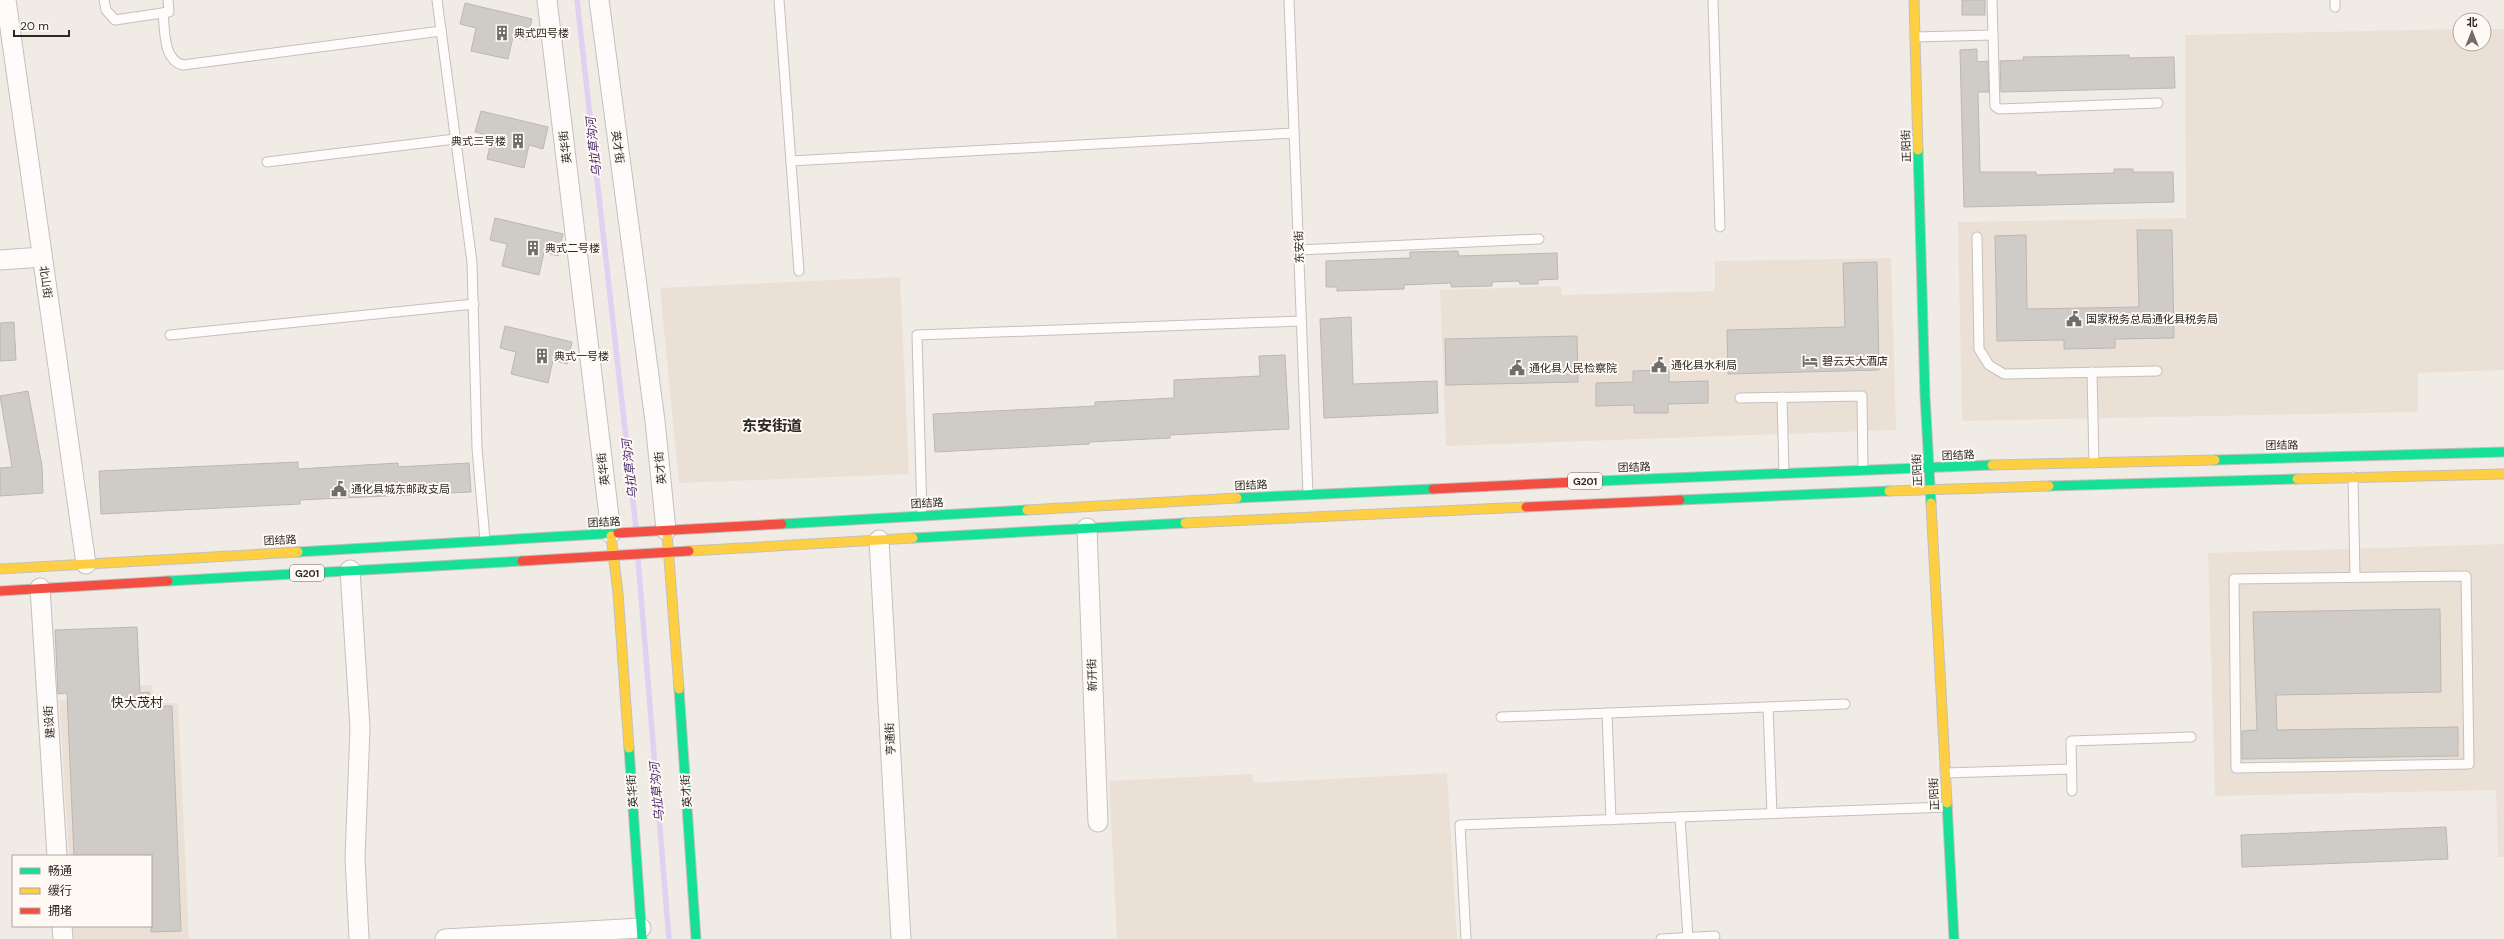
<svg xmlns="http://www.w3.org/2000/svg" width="2504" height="939" font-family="'DM Sans','Noto Sans SC',sans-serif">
  <rect width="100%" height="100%" fill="#f1ebe6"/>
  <g fill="#ebe0d5">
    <polygon points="2460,29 2460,44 2484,44 2484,29 2504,29 2504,370 2418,373 2418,412 1962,421 1958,222 2186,218 2185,35"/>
    <polygon points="1891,258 1896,430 1446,446 1440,290 1561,286 1562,295 1715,291 1715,261"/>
    <polygon points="900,277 909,474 679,483 660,288"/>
    <polygon points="2504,544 2504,857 2498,857 2496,790 2215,796 2208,553"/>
    <polygon points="152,685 153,703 178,703 189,939 74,939 73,926 151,926 151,856 69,856 59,700 103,698 103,687"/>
    <polygon points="1447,773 1457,939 1117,939 1109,781 1253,774 1253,783"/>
  </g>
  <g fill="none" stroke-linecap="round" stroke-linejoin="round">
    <g stroke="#e0d1f3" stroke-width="5.5">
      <polyline points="577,0 636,528"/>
      <polyline points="638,559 669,939"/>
    </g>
  </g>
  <g fill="#cfcbc7" stroke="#bcb7b3">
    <rect x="1962" y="0" width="23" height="15"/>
    <polygon points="465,3 532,19 527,40 513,37 508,59 471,51 476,28 460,24"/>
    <polygon points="1977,49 1977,62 1988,61 1989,92 1978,92 1980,172 2036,172 2036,175 2114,173 2114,169 2133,169 2133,172 2173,172 2174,202 1964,207 1960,50"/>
    <polygon points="2129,55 2129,58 2174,57 2175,88 2001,92 2000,61 2024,60 2023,57"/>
    <polygon points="481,111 548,127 543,149 529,145 524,168 487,159 492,136 475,132"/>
    <polygon points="495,218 563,234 558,256 544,252 539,275 502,266 507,244 490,240"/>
    <polygon points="2137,230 2172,230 2174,338 2115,339 2115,348 2064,349 2064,340 1997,341 1995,236 2026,235 2027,309 2139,307"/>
    <polygon points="1458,251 1459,256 1557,253 1558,279 1538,280 1538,284 1520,284 1519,281 1492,282 1492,286 1451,287 1451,283 1404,285 1404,289 1337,291 1337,287 1326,287 1326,261 1410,258 1410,252"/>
    <polygon points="1877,262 1879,370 1728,374 1727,330 1845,327 1843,263"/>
    <polygon points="1351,317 1353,384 1437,381 1438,413 1324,418 1320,319"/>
    <polygon points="14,322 16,360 0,361 0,323"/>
    <polygon points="505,326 572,342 567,364 553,360 548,383 511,374 516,352 500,348"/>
    <polygon points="1577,336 1578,382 1446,385 1445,339"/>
    <polygon points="1285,355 1289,429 1170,435 1170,438 1089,442 1089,444 935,452 933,414 1095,406 1095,402 1174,398 1174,380 1260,376 1259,356"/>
    <polygon points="1669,370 1669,382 1708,381 1708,403 1668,404 1668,413 1634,413 1634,405 1596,406 1596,383 1633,382 1633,371"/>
    <polygon points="28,391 42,466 43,493 0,496 0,468 12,467 0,396"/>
    <polygon points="298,462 298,469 398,463 398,467 469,463 471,492 300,500 300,504 101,514 99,471"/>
    <polygon points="2440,609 2441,692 2276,695 2277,730 2458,727 2458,756 2242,759 2242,731 2257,730 2253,612"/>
    <polygon points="137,627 140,693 149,692 149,707 172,706 181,931 151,932 151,856 74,856 67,693 58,694 55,630"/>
    <polygon points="2446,827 2448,859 2242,867 2241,835"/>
  </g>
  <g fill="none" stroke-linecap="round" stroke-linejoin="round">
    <defs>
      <g id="lane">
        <polyline points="104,0 106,10 115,20 169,12 168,0"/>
        <polyline points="437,0 472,262 477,448 485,540"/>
        <polyline points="779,0 799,271"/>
        <polyline points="1289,0 1308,494"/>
        <polyline points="1713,0 1720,227"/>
        <polyline points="1992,0 1995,106 1999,109 2158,103"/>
        <polyline points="2335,0 2335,7"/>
        <path d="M 163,13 C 165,31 163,60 183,65 L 441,31"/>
        <polyline points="1915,37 1993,35"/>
        <polyline points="791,161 1294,133"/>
        <polyline points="267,162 455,139"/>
        <polyline points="1977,237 1979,349 1989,365 2004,374 2157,371"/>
        <polyline points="1299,250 1539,239"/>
        <polyline points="170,335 474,304"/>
        <polyline points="2092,372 2094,463"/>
        <polyline points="1782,397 1784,473"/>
        <polyline points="1740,398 1862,396 1863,470"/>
        <polyline points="2353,477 2355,577"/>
        <polyline points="922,515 917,335 1301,321"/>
        <polygon points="2466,576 2469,764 2236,768 2234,579"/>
        <polyline points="1768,707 1772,814"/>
        <polyline points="1607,713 1611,820"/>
        <polyline points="1501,717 1845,704"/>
        <polyline points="1945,773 2072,769"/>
        <polyline points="2072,791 2071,741 2191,737"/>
        <polyline points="1680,817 1688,937"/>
        <polyline points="1466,939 1460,825 1947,807"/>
        <polyline points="1661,939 1715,936"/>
      </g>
      <g id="street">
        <polyline points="6,0 86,564"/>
        <polyline points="547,0 611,533"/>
        <polyline points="599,0 655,421 666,530"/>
        <polyline points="0,260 42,257"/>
        <polyline points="1087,528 1098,822"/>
        <polyline points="879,540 901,939"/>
        <polyline points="350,570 360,728 355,858 359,939"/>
        <polyline points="40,588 57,856"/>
        <polyline points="62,926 63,939"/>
        <polyline points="445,939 641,928"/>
      </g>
      <g id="fast">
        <polyline points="1918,150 1925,396 1931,503"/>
        <polyline points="2215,460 2504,452"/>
        <polyline points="1598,481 1992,465"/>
        <polyline points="2049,486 2297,479"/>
        <polyline points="1237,498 1433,489"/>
        <polyline points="1680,500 1889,491"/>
        <polyline points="782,524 1027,510"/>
        <polyline points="913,538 1185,523"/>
        <polyline points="298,552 618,533"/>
        <polyline points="168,581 522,561"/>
        <polyline points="679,689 696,939"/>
        <polyline points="629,748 642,939"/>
        <polyline points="1947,803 1954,939"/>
      </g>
      <g id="slow">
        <polyline points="1914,0 1918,150"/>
        <polyline points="1992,465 2215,460"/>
        <polyline points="2297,479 2504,474"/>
        <polyline points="1889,491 2049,486"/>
        <polyline points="1931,503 1947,803"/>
        <polyline points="1027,510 1237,498"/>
        <polyline points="1185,523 1526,507"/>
        <polyline points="667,533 679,689"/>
        <polyline points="611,536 618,593 629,748"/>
        <polyline points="689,551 913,538"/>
        <polyline points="0,569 298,552"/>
      </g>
      <g id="jam">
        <polyline points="1433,489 1598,481"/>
        <polyline points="1526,507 1680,500"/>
        <polyline points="618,533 782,524"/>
        <polyline points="522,561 689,551"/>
        <polyline points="0,591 168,581"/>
      </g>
    </defs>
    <use href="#lane" stroke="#c4c0bc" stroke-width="11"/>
    <use href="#street" stroke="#c4c0bc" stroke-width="21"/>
    <use href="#fast" stroke="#c4c0bc" stroke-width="11"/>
    <use href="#slow" stroke="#c4c0bc" stroke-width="11"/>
    <use href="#jam" stroke="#c4c0bc" stroke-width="11"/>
    <use href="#lane" stroke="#fdfcfb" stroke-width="9"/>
    <use href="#street" stroke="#fdfcfb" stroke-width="19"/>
    <use href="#fast" stroke="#16e098" stroke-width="9"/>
    <use href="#slow" stroke="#ffcf43" stroke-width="9"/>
    <use href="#jam" stroke="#f24e42" stroke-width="9"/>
  </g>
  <defs>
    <symbol id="building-bare" viewBox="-9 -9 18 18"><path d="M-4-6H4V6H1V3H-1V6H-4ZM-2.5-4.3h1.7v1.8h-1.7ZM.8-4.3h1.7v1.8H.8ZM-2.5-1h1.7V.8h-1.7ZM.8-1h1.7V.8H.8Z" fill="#716d69" stroke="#fff9f3" stroke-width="2.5" paint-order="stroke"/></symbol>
    <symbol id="civic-bare" viewBox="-9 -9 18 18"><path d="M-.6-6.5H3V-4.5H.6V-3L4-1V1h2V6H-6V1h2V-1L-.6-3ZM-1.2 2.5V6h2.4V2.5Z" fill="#716d69" stroke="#fff9f3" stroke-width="2.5" paint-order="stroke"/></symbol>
    <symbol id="hotel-bare" viewBox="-9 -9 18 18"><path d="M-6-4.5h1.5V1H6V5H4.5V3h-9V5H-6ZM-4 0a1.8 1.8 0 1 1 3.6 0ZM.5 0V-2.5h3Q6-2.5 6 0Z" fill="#716d69" stroke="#fff9f3" stroke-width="2.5" paint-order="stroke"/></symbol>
  </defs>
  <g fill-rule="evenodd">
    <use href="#building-bare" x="491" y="22" width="22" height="22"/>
    <use href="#building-bare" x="507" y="130" width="22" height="22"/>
    <use href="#building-bare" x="522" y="237" width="22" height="22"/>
    <use href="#civic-bare" x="2063" y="308" width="22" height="22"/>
    <use href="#building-bare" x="531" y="345" width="22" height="22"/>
    <use href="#hotel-bare" x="1799" y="350" width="22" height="22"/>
    <use href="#civic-bare" x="1648" y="354" width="22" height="22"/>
    <use href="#civic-bare" x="1506" y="357" width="22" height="22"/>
    <use href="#civic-bare" x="328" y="478" width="22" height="22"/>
  </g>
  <g text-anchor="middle" stroke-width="4" stroke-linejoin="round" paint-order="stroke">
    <g fill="#fff9f3" stroke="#6b6763" stroke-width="1">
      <rect x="1568" y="473" width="34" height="16" rx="3"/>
      <rect x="290" y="565" width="34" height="16" rx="3"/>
    </g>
    <g font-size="10" font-weight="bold" fill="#2c2925">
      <text x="1585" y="485">G201</text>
      <text x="307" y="577">G201</text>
    </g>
    <g font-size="11" fill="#2c2925" stroke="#fff9f3" text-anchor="start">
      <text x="514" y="37">典式四号楼</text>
      <text x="506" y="145" text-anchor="end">典式三号楼</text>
      <text x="545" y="252">典式二号楼</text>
      <text x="2086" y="323">国家税务总局通化县税务局</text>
      <text x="554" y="360">典式一号楼</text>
      <text x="1822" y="365">碧云天大酒店</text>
      <text x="1671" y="369">通化县水利局</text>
      <text x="1529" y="372">通化县人民检察院</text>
      <text x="351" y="493">通化县城东邮政支局</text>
    </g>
    <g font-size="11" fill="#2c2925" stroke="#fff9f3">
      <text transform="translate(1906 146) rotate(-92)" y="4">正阳街</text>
      <text transform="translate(565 147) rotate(-97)" y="4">英华街</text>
      <text transform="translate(618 147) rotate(82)" y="4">英才街</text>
      <text transform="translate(1299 247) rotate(-92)" y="4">东安街</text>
      <text transform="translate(46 282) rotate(82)" y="4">北山街</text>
      <text transform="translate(2282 445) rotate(-1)" y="4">团结路</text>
      <text transform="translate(1958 455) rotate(-2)" y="4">团结路</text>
      <text transform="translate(1634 467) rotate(-2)" y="4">团结路</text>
      <text transform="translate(660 468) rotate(-96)" y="4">英才街</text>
      <text transform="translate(603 469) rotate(-97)" y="4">英华街</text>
      <text transform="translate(1917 470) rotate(-93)" y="4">正阳街</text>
      <text transform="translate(1251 485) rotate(-3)" y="4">团结路</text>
      <text transform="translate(927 503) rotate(-3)" y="4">团结路</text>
      <text transform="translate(604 522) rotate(-3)" y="4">团结路</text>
      <text transform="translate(280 540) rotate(-3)" y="4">团结路</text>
      <text transform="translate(1092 675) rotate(-92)" y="4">新开街</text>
      <text transform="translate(49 722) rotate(-94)" y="4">建设街</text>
      <text transform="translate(890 739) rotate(-93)" y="4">亨通街</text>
      <text transform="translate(632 791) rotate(-94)" y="4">英华街</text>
      <text transform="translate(686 791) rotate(-94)" y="4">英才街</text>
      <text transform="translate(1934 794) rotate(-93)" y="4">正阳街</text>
    </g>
    <g font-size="12" font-style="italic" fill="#47256e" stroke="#fff9f3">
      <text transform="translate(594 147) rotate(-96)" y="4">乌拉草沟河</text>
      <text transform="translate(630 469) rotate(-96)" y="4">乌拉草沟河</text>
      <text transform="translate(657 792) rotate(-95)" y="4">乌拉草沟河</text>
    </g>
    <g font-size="13" fill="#2c2925" stroke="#fff9f3">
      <text x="137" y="707">快大茂村</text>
    </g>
    <g font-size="15" font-weight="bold" fill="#2c2925" stroke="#fff9f3">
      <text x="772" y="431">东安街道</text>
    </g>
  </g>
  <rect x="12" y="855" width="140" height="72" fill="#fff9f3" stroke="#aba6a1"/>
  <rect x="20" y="868" width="20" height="6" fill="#16e098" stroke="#aba6a1"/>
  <text x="48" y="875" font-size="12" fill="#2c2925">畅通</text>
  <rect x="20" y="888" width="20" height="6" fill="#ffcf43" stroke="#aba6a1"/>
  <text x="48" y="895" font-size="12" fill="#2c2925">缓行</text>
  <rect x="20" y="908" width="20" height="6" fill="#f24e42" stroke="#aba6a1"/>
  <text x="48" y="915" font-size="12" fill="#2c2925">拥堵</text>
  <g transform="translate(2472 32)"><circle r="19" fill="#fff9f3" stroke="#aba6a1"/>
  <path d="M0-3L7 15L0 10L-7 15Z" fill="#716d69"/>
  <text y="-6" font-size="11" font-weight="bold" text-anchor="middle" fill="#2c2925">北</text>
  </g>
  <path d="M14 30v6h55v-6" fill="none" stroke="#2c2925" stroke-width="2"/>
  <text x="20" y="30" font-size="12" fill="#2c2925" stroke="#fff9f3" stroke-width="3" paint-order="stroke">20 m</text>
</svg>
